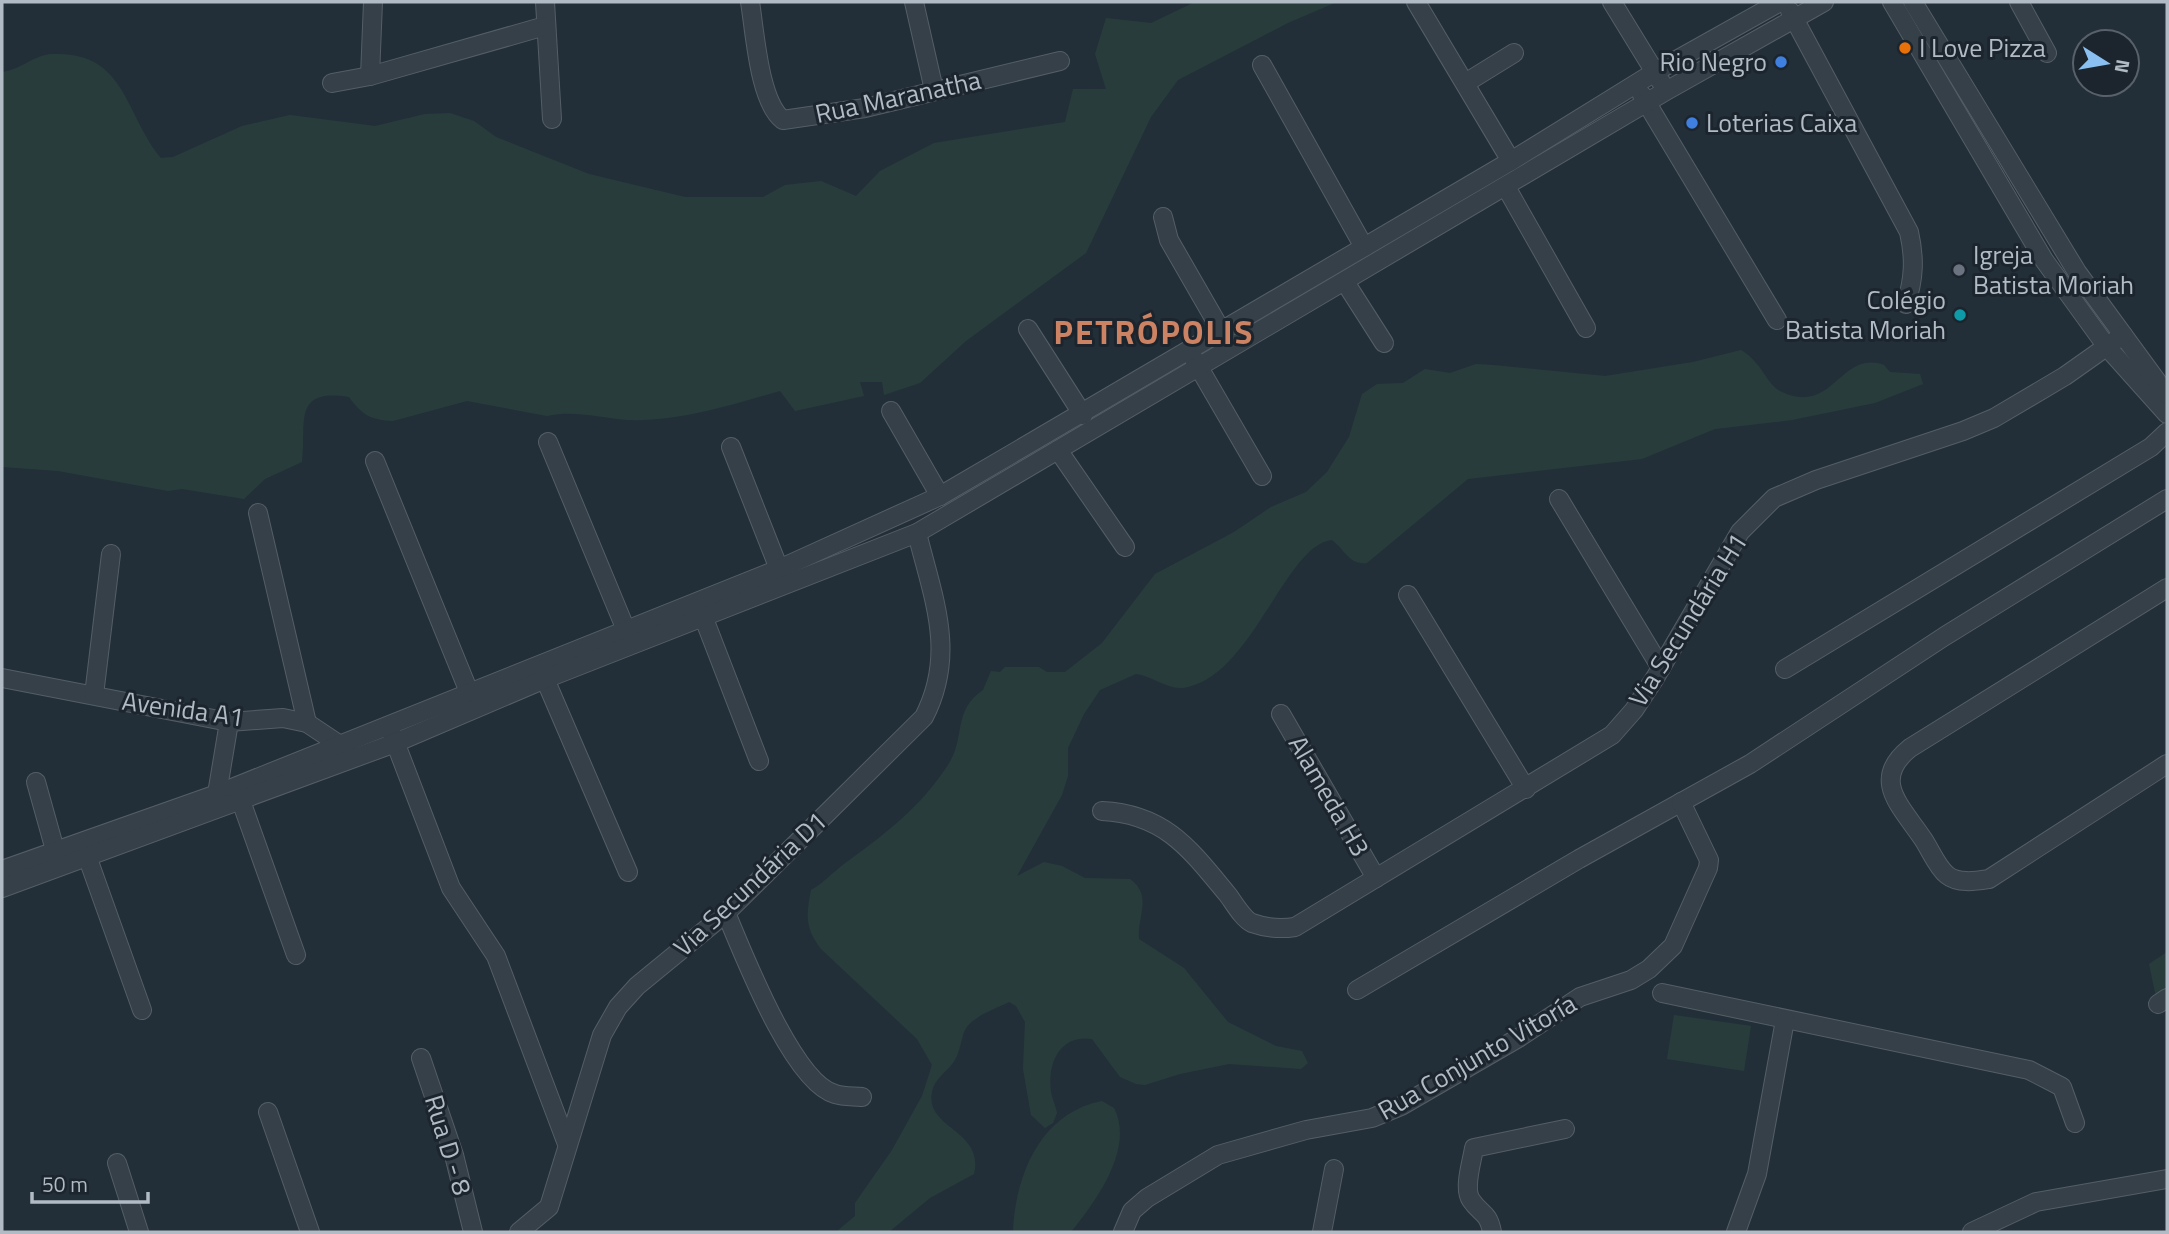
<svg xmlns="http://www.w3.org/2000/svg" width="2169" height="1234" font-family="'Titillium Web',sans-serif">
  <rect width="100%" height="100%" fill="#232f38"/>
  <g fill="#283d3b">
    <path d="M 1195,2 L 1337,2 L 1290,22 L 1178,80 L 1151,117 L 1086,253 L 966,341 L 920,383 L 884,395 L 882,382 L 860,382 L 864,396 L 795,411 L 780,391 C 731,405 679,422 627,420 C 600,418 574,410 547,416 L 467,401 L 393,421 C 371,420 362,415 349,397 C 291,388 307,424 302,462 L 265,479 L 244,499 L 182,489 L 168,491 L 58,471 L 2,467 L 2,72 C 20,70 34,55 52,54 C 126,51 124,113 161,158 L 173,157 L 242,126 L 290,115 L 375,126 L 425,114 L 450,113 L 474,121 L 496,137 L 589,174 L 685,197 L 763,197 L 785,185 L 821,181 L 856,196 L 880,171 L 934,143 L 1065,122 L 1073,89 L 1106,89 L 1095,54 L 1106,18 L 1151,23 Z"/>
    <path d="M 1741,350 C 1762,362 1767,386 1782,392 C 1834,416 1840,349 1884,365 L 1890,372 L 1920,374 L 1923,384 L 1875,403 L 1792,420 L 1715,429 L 1642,459 L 1468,479 L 1367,563 C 1349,565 1345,550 1332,540 C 1286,544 1253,673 1188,687 C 1169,692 1154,676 1136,674 L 1100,690 L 1084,714 L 1068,748 L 1068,776 L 1062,795 L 1017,876 L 1044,862 L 1062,866 L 1085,878 L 1130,879 C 1153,896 1137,916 1139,939 L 1184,968 L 1228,1022 L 1276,1046 L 1302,1051 L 1308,1063 L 1301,1069 L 1229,1064 L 1180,1074 L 1145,1085 L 1136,1084 L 1120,1077 L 1092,1039 C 1060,1034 1047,1063 1051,1092 C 1052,1099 1056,1106 1057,1113 L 1053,1123 L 1045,1128 L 1031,1115 L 1023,1069 L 1025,1022 L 1016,1006 L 1009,1002 C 995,1009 970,1017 964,1032 C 961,1041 960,1050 956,1058 C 950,1070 937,1076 933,1088 C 920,1129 985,1128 974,1174 L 930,1198 L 889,1232 L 836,1232 L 855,1216 L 855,1203 L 892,1150 L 922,1096 L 932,1065 L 917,1039 L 821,949 C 805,928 806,916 811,890 C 824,883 832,873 844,864 C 885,834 920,808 948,765 C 966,738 952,711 983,690 L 991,671 L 1000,672 L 1005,667 L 1039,667 L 1047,672 L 1065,672 L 1102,643 L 1155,574 L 1234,532 L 1271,507 L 1306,492 L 1327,472 L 1349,437 L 1362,394 L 1377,384 L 1403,383 L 1425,369 L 1450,373 L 1476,364 L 1493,365 L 1605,376 L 1693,362 Z"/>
    <polygon points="2167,952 2167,991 2156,997 2149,964"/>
    <polygon points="1674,1015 1751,1026 1744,1071 1667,1059"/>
    <path d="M 1102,1101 L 1114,1108 C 1135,1149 1095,1202 1071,1232 L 1013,1232 C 1015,1176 1040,1113 1102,1101 Z"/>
  </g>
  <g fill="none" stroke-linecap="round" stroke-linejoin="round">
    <defs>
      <g id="minor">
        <polyline points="545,2 552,119"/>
        <path d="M 750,2 C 755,32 759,102 783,120 L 865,108 L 1060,61"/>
        <polyline points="914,2 934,90"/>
        <polyline points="1416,2 1511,161"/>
        <polyline points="1612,2 1661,82"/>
        <polyline points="1892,2 2044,260 2107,347 2167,414"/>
        <polyline points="1913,2 2077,272 2167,395"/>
        <polyline points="2019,2 2047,53"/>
        <path d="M 1790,11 L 1909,232 C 1915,259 1914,278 1906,304"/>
        <polyline points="1262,65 1364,247"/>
        <polyline points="370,76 373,2"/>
        <polyline points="1467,82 1514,53"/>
        <polyline points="332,83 370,76 545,26"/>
        <polyline points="1642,95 1777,320"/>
        <polyline points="1506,187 1586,328"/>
        <polyline points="1163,217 1169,240 1226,339"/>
        <polyline points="1345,282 1384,343"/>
        <polyline points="1028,329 1083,415"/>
        <polyline points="1194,359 1262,476"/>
        <polyline points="891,411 940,496"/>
        <polyline points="548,442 626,630"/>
        <polyline points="731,447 779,569"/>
        <polyline points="1058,450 1125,547"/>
        <polyline points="375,461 469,692"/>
        <polyline points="1559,499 1661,668"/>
        <polyline points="258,513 307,723"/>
        <path d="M 2167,588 L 1910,748 C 1870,780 1901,806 1923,839 C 1930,849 1937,867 1947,875 C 1958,884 1976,881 1989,879 L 2167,764"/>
        <polyline points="1408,595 1526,789"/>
        <polyline points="703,616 759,761"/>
        <polyline points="1785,669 2151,447 2167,432"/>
        <polyline points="2,678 229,722 283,718 307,723 346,749"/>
        <polyline points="545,679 628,872"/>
        <polyline points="94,695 111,554"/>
        <polyline points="1281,714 1376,878"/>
        <polyline points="392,734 451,888 496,956 567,1144"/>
        <polyline points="36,782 55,850"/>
        <polyline points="217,794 229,722"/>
        <polyline points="241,801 296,955"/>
        <path d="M 1102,811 C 1165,814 1190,849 1228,895 C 1234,903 1243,919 1252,923 C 1266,928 1282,929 1295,927 L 1612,735 L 1634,710 L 1655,678 L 1740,532 L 1774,498 L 1816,480 L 1963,431 L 1994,418 L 2065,376 L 2123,335"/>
        <polyline points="87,856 142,1010"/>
        <polyline points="2,870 217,794 779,569 940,496 1511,161 1655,72 1780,2"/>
        <polyline points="2,888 395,743 545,679 917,533 1666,91 1824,2"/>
        <path d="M 726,913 C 743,953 793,1083 835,1094 C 844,1097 854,1096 862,1097"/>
        <polyline points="1357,990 1579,859 1750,764 1945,636 2167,499"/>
        <polyline points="1662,993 2029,1070 2062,1087 2075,1123"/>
        <polyline points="2158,1004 2167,998"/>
        <polyline points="421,1058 454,1155 473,1232"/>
        <polyline points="268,1112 310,1232"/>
        <polyline points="117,1163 139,1232"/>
        <path d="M 519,1232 L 549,1207 L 602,1035 L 618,1007 L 637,986 L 726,913 L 924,717 C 957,653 933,598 917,533"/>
        <polyline points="1123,1232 1132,1211 1147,1198 1218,1155 1306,1130 1372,1118 1401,1106 1520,1037 1580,997 1631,980 1649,969 1673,946 1708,868 1709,860 1681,802"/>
        <polyline points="1322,1232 1334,1169"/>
        <path d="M 1492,1232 C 1488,1211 1481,1215 1471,1200 C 1463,1188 1472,1162 1474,1148 L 1565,1129"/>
        <polyline points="1736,1232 1757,1174 1785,1020"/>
        <polyline points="1972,1232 2036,1202 2167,1179"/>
      </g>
    </defs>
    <use href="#minor" stroke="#545e66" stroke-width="20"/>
    <use href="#minor" stroke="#364049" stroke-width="18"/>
  </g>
  <circle fill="#e8710a" stroke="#1c252d" stroke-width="2.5" cx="1905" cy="48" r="7"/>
  <g fill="#3f7fe0" stroke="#1c252d" stroke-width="2.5">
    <circle cx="1781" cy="62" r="7"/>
    <circle cx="1692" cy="123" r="7"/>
  </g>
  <circle fill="#6b7280" stroke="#1c252d" stroke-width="2.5" cx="1959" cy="270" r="7"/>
  <circle fill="#0f9aa8" stroke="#1c252d" stroke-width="2.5" cx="1960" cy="315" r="7"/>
  <g text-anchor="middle" stroke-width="6" stroke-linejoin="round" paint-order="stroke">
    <g font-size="26" fill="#b1bbc5" stroke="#1c252d" text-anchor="start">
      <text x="1919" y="57">I Love Pizza</text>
      <text x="1767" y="71" text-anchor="end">Rio Negro</text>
      <text x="1706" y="132">Loterias Caixa</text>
      <text x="1973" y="264">Igreja<tspan x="1973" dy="30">Batista Moriah</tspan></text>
      <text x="1946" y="309" text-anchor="end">Colégio<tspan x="1946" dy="30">Batista Moriah</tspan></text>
    </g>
    <g font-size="26" fill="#b1bbc5" stroke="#1c252d">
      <text transform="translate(898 97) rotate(-12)" y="9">Rua Maranatha</text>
      <text transform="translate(1688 620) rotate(-58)" y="9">Via Secundária H1</text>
      <text transform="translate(183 709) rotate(8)" y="9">Avenida A1</text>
      <text transform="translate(1329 796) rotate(60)" y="9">Alameda H3</text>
      <text transform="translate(750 884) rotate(-43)" y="9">Via Secundária D1</text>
      <text transform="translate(1477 1057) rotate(-30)" y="9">Rua Conjunto Vitoría</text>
      <text transform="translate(448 1145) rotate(73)" y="9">Rua D - 8</text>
    </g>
    <g font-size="33" font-weight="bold" letter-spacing="2" fill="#cc8364" stroke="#1c252d">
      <text x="1154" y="344">PETRÓPOLIS</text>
    </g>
  </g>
  <rect width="2169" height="1234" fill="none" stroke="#b1bbc5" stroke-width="7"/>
  <g transform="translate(2106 63) rotate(101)"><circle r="33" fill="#1c252d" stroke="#58616a" stroke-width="2"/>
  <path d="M0-5L12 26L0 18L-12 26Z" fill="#8ac0f1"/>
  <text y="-10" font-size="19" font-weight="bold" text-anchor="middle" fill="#b1bbc5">N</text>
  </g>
  <path d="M32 1192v10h116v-10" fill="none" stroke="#b1bbc5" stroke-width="3.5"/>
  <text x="42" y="1192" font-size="21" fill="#b1bbc5" stroke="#1c252d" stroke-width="5" paint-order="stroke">50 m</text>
</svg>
